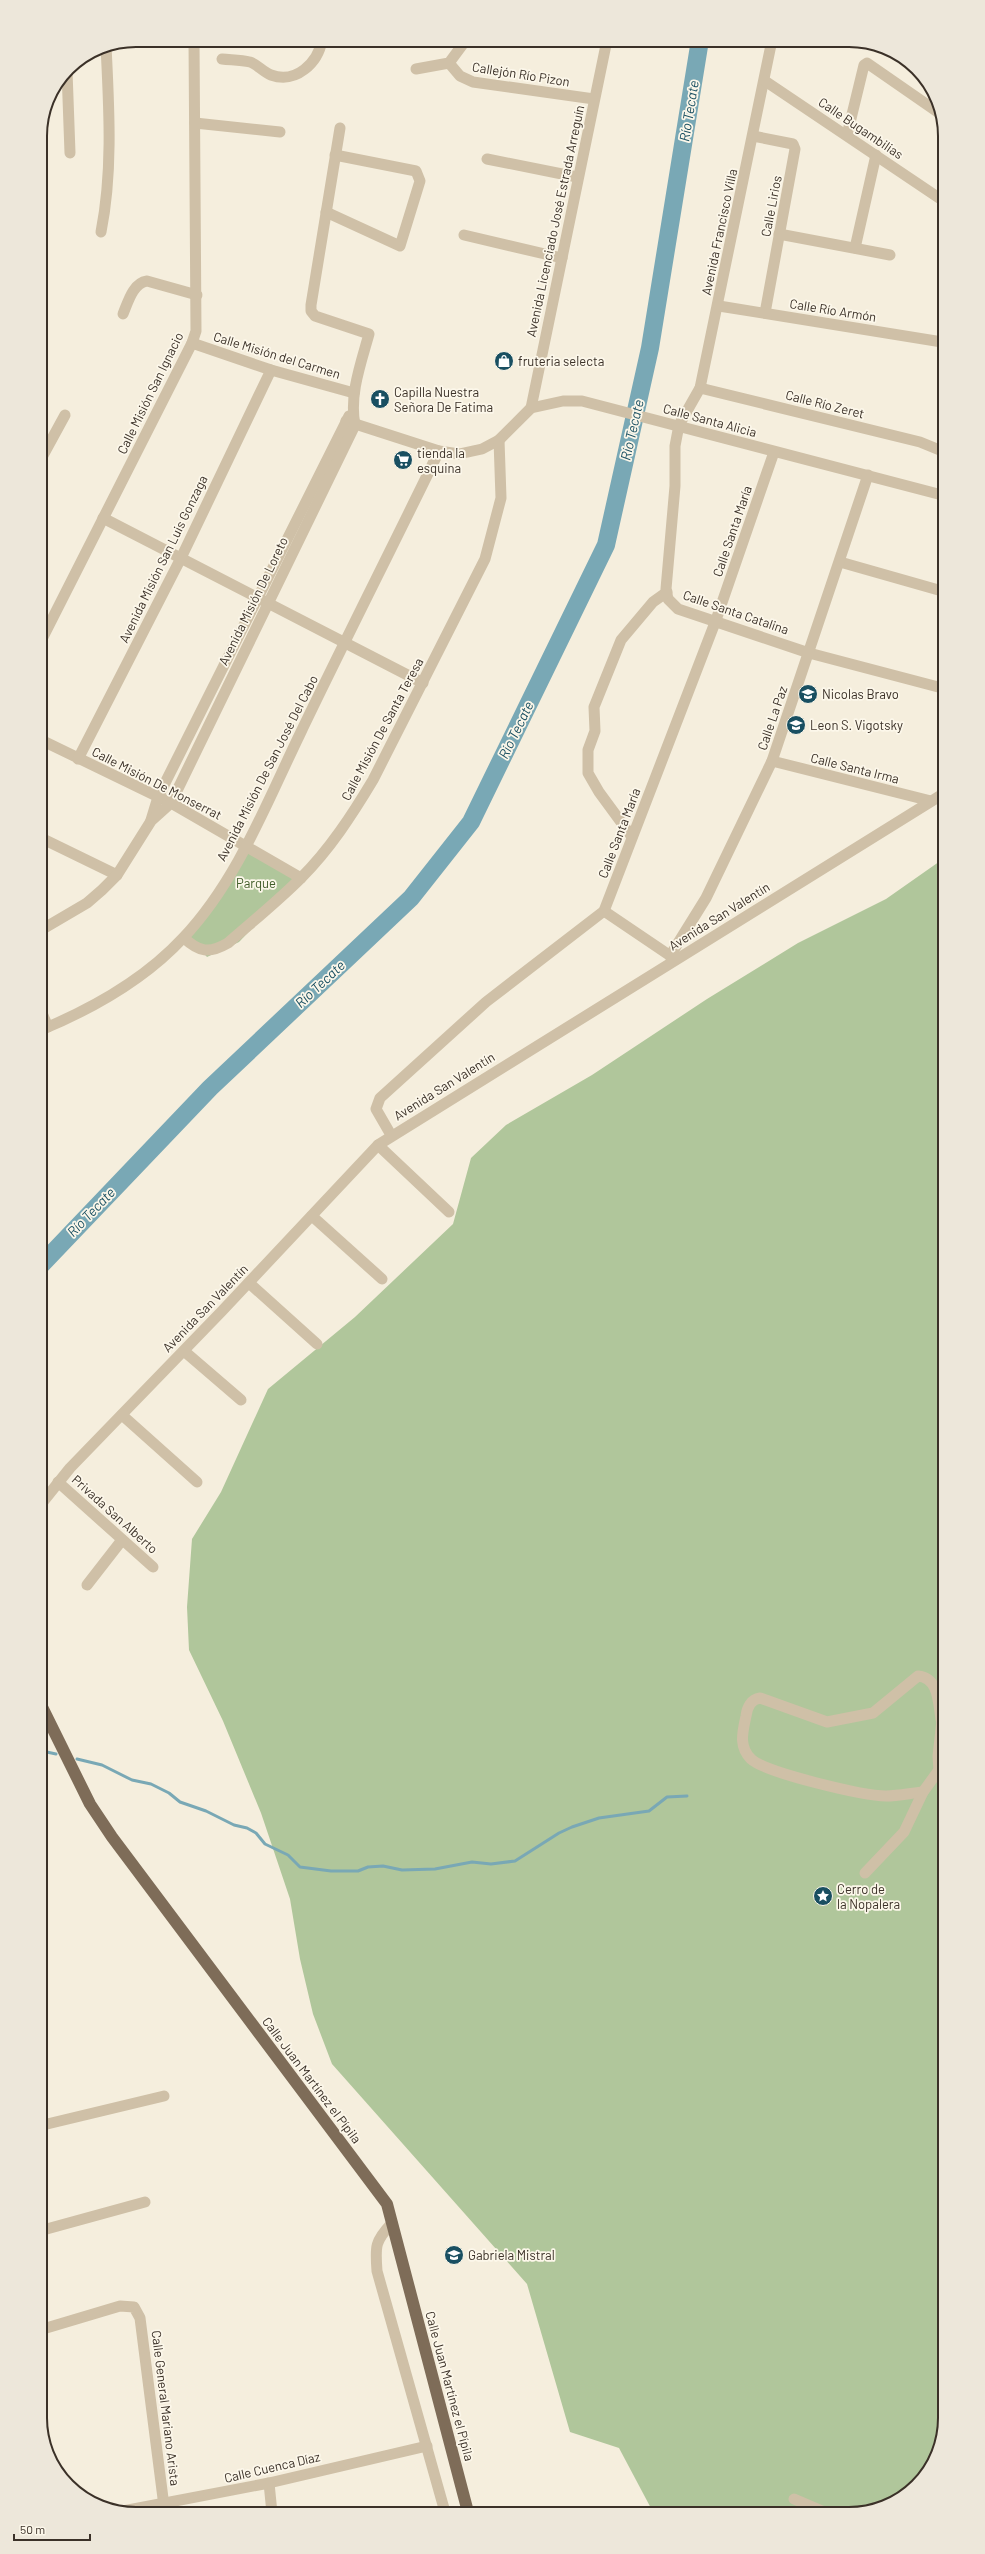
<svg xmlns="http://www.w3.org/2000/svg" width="985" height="2554" font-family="Barlow,sans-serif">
  <rect width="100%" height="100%" fill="#f5eedd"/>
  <g fill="#b0c69b">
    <polygon points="247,846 302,876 239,942 207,957 188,935"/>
    <path d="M 943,859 L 945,2418 C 936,2471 923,2488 874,2511 L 653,2512 L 619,2448 L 570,2432 L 527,2284 L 332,2064 L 313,2014 L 300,1959 L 290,1899 L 261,1813 L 223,1721 L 189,1650 L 187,1607 L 192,1539 L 221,1492 L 268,1389 L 355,1317 L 453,1224 L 471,1158 L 506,1125 L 592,1075 L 707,999 L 798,943 L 886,899 Z"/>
  </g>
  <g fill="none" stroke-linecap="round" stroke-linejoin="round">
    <g stroke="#79a8b5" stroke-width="3">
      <polyline points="42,1751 56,1754"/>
      <polyline points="77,1759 102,1765 132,1780 151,1784 169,1793 180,1802 206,1811 234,1825 247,1828 256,1833 265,1844 288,1855 300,1867 331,1871 358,1871 368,1867 383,1866 402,1870 435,1869 472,1862 491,1864 515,1861 559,1833 572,1827 599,1818 649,1811 667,1797 687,1796"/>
    </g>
    <polyline stroke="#79a8b5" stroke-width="18" points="42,1264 210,1088 411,898 471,822 606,545 650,348 700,40"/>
    <g stroke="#cfc0a7" stroke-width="11">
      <polyline points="772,40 700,388 679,425 675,446 675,486 666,589 668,599 678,609 809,653 942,688"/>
      <path d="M 222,59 C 231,60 241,60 250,62 C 257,64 263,72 271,75 C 296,84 318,63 322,40"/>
      <polyline points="449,63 460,76 473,82 594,99"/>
      <polyline points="416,69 449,63 466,40"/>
      <polyline points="67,71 70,153"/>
      <polyline points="765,81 942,200"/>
      <polyline points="195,123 280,132"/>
      <polyline points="847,135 864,65 867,63 942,115"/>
      <polyline points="753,136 793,144 795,149 765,313"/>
      <polyline points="487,159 577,177"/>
      <polyline points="326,212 400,246 420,181 416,171 335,155"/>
      <path d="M 101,232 C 113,172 109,107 106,46"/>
      <polyline points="779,234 890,255"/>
      <polyline points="464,235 562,258"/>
      <polyline points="855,248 876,155"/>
      <polyline points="719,306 942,342"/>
      <path d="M 123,314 C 128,302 133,283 147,281 L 197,295"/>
      <polyline points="192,343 271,370 354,393"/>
      <polyline points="700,388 920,442 942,451"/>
      <polyline points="531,408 607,40"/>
      <polyline points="346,421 439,451 459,454 482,449 499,440 531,408 563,401 582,401 942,495"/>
      <polyline points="41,459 65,415"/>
      <polyline points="103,518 423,683"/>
      <polyline points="840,562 942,591"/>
      <polyline points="41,641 192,343 196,331 194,40"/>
      <polyline points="41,740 171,803 301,878"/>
      <polyline points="78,759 181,558 271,370"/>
      <polyline points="772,761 931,801"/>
      <polyline points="151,820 158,797 349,416"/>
      <polyline points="632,837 599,792 588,773 588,750 595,731 594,707 621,640 653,602 667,592"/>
      <polyline points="41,838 117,875"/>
      <polyline points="604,911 675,959"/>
      <path d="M 41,930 L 87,903 L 102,890 L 117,875 L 151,821 L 171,803 L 355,425 C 349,395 361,363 369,334 L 315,316 L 311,311 L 311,305 L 340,128"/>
      <path d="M 184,938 C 199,952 209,954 228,943 C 252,922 278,901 301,878 C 330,849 352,815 373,780 L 485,559 L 501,498 L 499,440"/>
      <polyline points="670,956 706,898 772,761 868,475"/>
      <polyline points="41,1011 48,1027"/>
      <path d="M 41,1030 C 94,1008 144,980 183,938 C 237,881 266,804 300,734 C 345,640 393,546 439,451"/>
      <polyline points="391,1135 376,1109 380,1098 486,1002 604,911 716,620 774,452"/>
      <polyline points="378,1145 449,1212"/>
      <polyline points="312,1216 382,1279"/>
      <polyline points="249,1283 317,1344"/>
      <polyline points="184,1351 241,1400"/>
      <polyline points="122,1415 197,1482"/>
      <polyline points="58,1482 153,1567"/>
      <polyline points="42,1503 70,1468 222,1311 378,1145 943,794"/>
      <polyline points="87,1585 122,1540"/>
      <polyline points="939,1770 938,1756 942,1720"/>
      <path d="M 923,1792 C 911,1793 899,1796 886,1796 C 864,1796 766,1773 751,1759 C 738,1746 743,1731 746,1716 C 747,1708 751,1699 760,1698 L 827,1722 L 873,1713 L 918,1676 C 939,1678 938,1702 941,1719 L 944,1721"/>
      <polyline points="865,1873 904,1832 923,1792 944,1763"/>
      <polyline points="43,2125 164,2096"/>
      <path d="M 392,2223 C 375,2241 375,2246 377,2271 L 445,2512"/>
      <polyline points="43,2230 145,2202"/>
      <polyline points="43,2329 120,2306 134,2307 140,2318 165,2514"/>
      <polyline points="269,2483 272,2513"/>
      <polyline points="794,2499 822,2511"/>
      <polyline points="123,2511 269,2483 427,2446"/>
    </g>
    <polyline stroke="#7e6c58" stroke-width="12" points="42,1707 90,1804 112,1837 387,2204 468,2512"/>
  </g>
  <defs>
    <symbol id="shop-disc" viewBox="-11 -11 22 22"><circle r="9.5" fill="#194f61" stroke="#fcf7ea"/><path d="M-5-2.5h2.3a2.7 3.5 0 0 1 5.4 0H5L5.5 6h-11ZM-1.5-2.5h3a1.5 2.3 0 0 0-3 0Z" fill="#fff"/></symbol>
    <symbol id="church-disc" viewBox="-11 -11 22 22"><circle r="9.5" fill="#194f61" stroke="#fcf7ea"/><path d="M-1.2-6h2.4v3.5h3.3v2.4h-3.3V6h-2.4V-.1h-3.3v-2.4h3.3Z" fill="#fff"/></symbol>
    <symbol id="supermarket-disc" viewBox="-11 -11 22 22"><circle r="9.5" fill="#194f61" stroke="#fcf7ea"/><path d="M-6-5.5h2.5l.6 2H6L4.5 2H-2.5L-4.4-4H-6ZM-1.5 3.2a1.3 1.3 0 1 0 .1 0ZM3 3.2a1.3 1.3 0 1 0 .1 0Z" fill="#fff"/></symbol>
    <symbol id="school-disc" viewBox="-11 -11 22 22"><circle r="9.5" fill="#194f61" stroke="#fcf7ea"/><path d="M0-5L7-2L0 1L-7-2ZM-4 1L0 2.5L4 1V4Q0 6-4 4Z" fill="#fff"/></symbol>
    <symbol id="sight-disc" viewBox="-11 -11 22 22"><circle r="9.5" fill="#194f61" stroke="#fcf7ea"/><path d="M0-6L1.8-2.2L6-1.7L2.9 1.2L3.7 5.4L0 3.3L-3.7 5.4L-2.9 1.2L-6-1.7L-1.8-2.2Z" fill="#fff"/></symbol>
  </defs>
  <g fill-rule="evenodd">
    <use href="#shop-disc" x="493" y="350" width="22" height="22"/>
    <use href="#church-disc" x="369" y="388" width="22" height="22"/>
    <use href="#supermarket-disc" x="392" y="449" width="22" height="22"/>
    <use href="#school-disc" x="797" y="683" width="22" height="22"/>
    <use href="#school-disc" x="785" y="714" width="22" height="22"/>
    <use href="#sight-disc" x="812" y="1885" width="22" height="22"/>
    <use href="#school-disc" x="443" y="2244" width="22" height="22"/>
  </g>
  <g text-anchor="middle" stroke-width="3.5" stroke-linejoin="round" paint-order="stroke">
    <g font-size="13" fill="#3b3128" stroke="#fcf7ea">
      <text transform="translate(521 74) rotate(9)" y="5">Callejón Río Pizon</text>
      <text transform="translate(861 128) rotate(34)" y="5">Calle Bugambilias</text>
      <text transform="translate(771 206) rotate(-79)" y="5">Calle Lirios</text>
      <text transform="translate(555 221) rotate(-78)" y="5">Avenida Licenciado José Estrada Arreguín</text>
      <text transform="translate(719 232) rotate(-78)" y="5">Avenida Francisco Villa</text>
      <text transform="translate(833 310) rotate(9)" y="5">Calle Río Armón</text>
      <text transform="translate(277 355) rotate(17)" y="5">Calle Misión del Carmen</text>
      <text transform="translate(150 393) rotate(-64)" y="5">Calle Misión San Ignacio</text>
      <text transform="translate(825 404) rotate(14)" y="5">Calle Río Zeret</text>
      <text transform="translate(710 420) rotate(15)" y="5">Calle Santa Alicia</text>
      <text transform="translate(732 531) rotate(-71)" y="5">Calle Santa María</text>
      <text transform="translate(163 559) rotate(-64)" y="5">Avenida Misión San Luis Gonzaga</text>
      <text transform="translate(253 601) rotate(-64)" y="5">Avenida Misión De Loreto</text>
      <text transform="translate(736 612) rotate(19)" y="5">Calle Santa Catalina</text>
      <text transform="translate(772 718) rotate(-71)" y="5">Calle La Paz</text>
      <text transform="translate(382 729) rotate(-62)" y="5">Calle Misión De Santa Teresa</text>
      <text transform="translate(267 768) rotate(-63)" y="5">Avenida Misión De San José Del Cabo</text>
      <text transform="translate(855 768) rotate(14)" y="5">Calle Santa Irma</text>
      <text transform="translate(157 783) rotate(27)" y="5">Calle Misión De Monserrat</text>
      <text transform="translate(619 833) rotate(-69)" y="5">Calle Santa María</text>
      <text transform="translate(719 916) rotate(-32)" y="5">Avenida San Valentín</text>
      <text transform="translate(444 1086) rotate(-32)" y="5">Avenida San Valentín</text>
      <text transform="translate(205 1308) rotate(-46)" y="5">Avenida San Valentín</text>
      <text transform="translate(115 1514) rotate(42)" y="5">Privada San Alberto</text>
      <text transform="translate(312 2080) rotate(53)" y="5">Calle Juan Martínez el Pípila</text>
      <text transform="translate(450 2386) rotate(75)" y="5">Calle Juan Martínez el Pípila</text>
      <text transform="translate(166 2408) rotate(83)" y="5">Calle General Mariano Arista</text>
      <text transform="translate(272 2467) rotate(-13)" y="5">Calle Cuenca Díaz</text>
    </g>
    <g font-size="13" fill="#3b3128" stroke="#fcf7ea" text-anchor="start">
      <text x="518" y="366">fruteria selecta</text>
      <text x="394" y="397">Capilla Nuestra<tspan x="394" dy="15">Señora De Fatima</tspan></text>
      <text x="417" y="458">tienda la<tspan x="417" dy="15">esquina</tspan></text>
      <text x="822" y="699">Nicolas Bravo</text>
      <text x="810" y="730">Leon S. Vigotsky</text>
      <text x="837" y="1894">Cerro de<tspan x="837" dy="15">la Nopalera</tspan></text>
      <text x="468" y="2260">Gabriela Mistral</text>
    </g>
    <g font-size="13" fill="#405c29" stroke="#fcf7ea">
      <text x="256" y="888">Parque</text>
    </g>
    <g font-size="14" font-style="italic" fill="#194f61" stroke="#fcf7ea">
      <text transform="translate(689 111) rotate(-81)" y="5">Río Tecate</text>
      <text transform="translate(632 430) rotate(-77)" y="5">Río Tecate</text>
      <text transform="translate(516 730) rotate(-64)" y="5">Río Tecate</text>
      <text transform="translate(320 984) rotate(-43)" y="5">Río Tecate</text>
      <text transform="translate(91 1212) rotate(-46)" y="5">Río Tecate</text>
    </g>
  </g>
  <path d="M0 0H985V2554H0ZM136 47H849A89 89 0 0 1 938 136V2418A89 89 0 0 1 849 2507H136A89 89 0 0 1 47 2418V136A89 89 0 0 1 136 47Z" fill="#ede7da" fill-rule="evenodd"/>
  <path fill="none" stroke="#3b3128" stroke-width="2" d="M136 47H849A89 89 0 0 1 938 136V2418A89 89 0 0 1 849 2507H136A89 89 0 0 1 47 2418V136A89 89 0 0 1 136 47Z"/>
  <path d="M14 2534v6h76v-6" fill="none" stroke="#3b3128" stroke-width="2"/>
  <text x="20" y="2534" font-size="12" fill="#3b3128" stroke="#fcf7ea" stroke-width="3" paint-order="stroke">50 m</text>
</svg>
